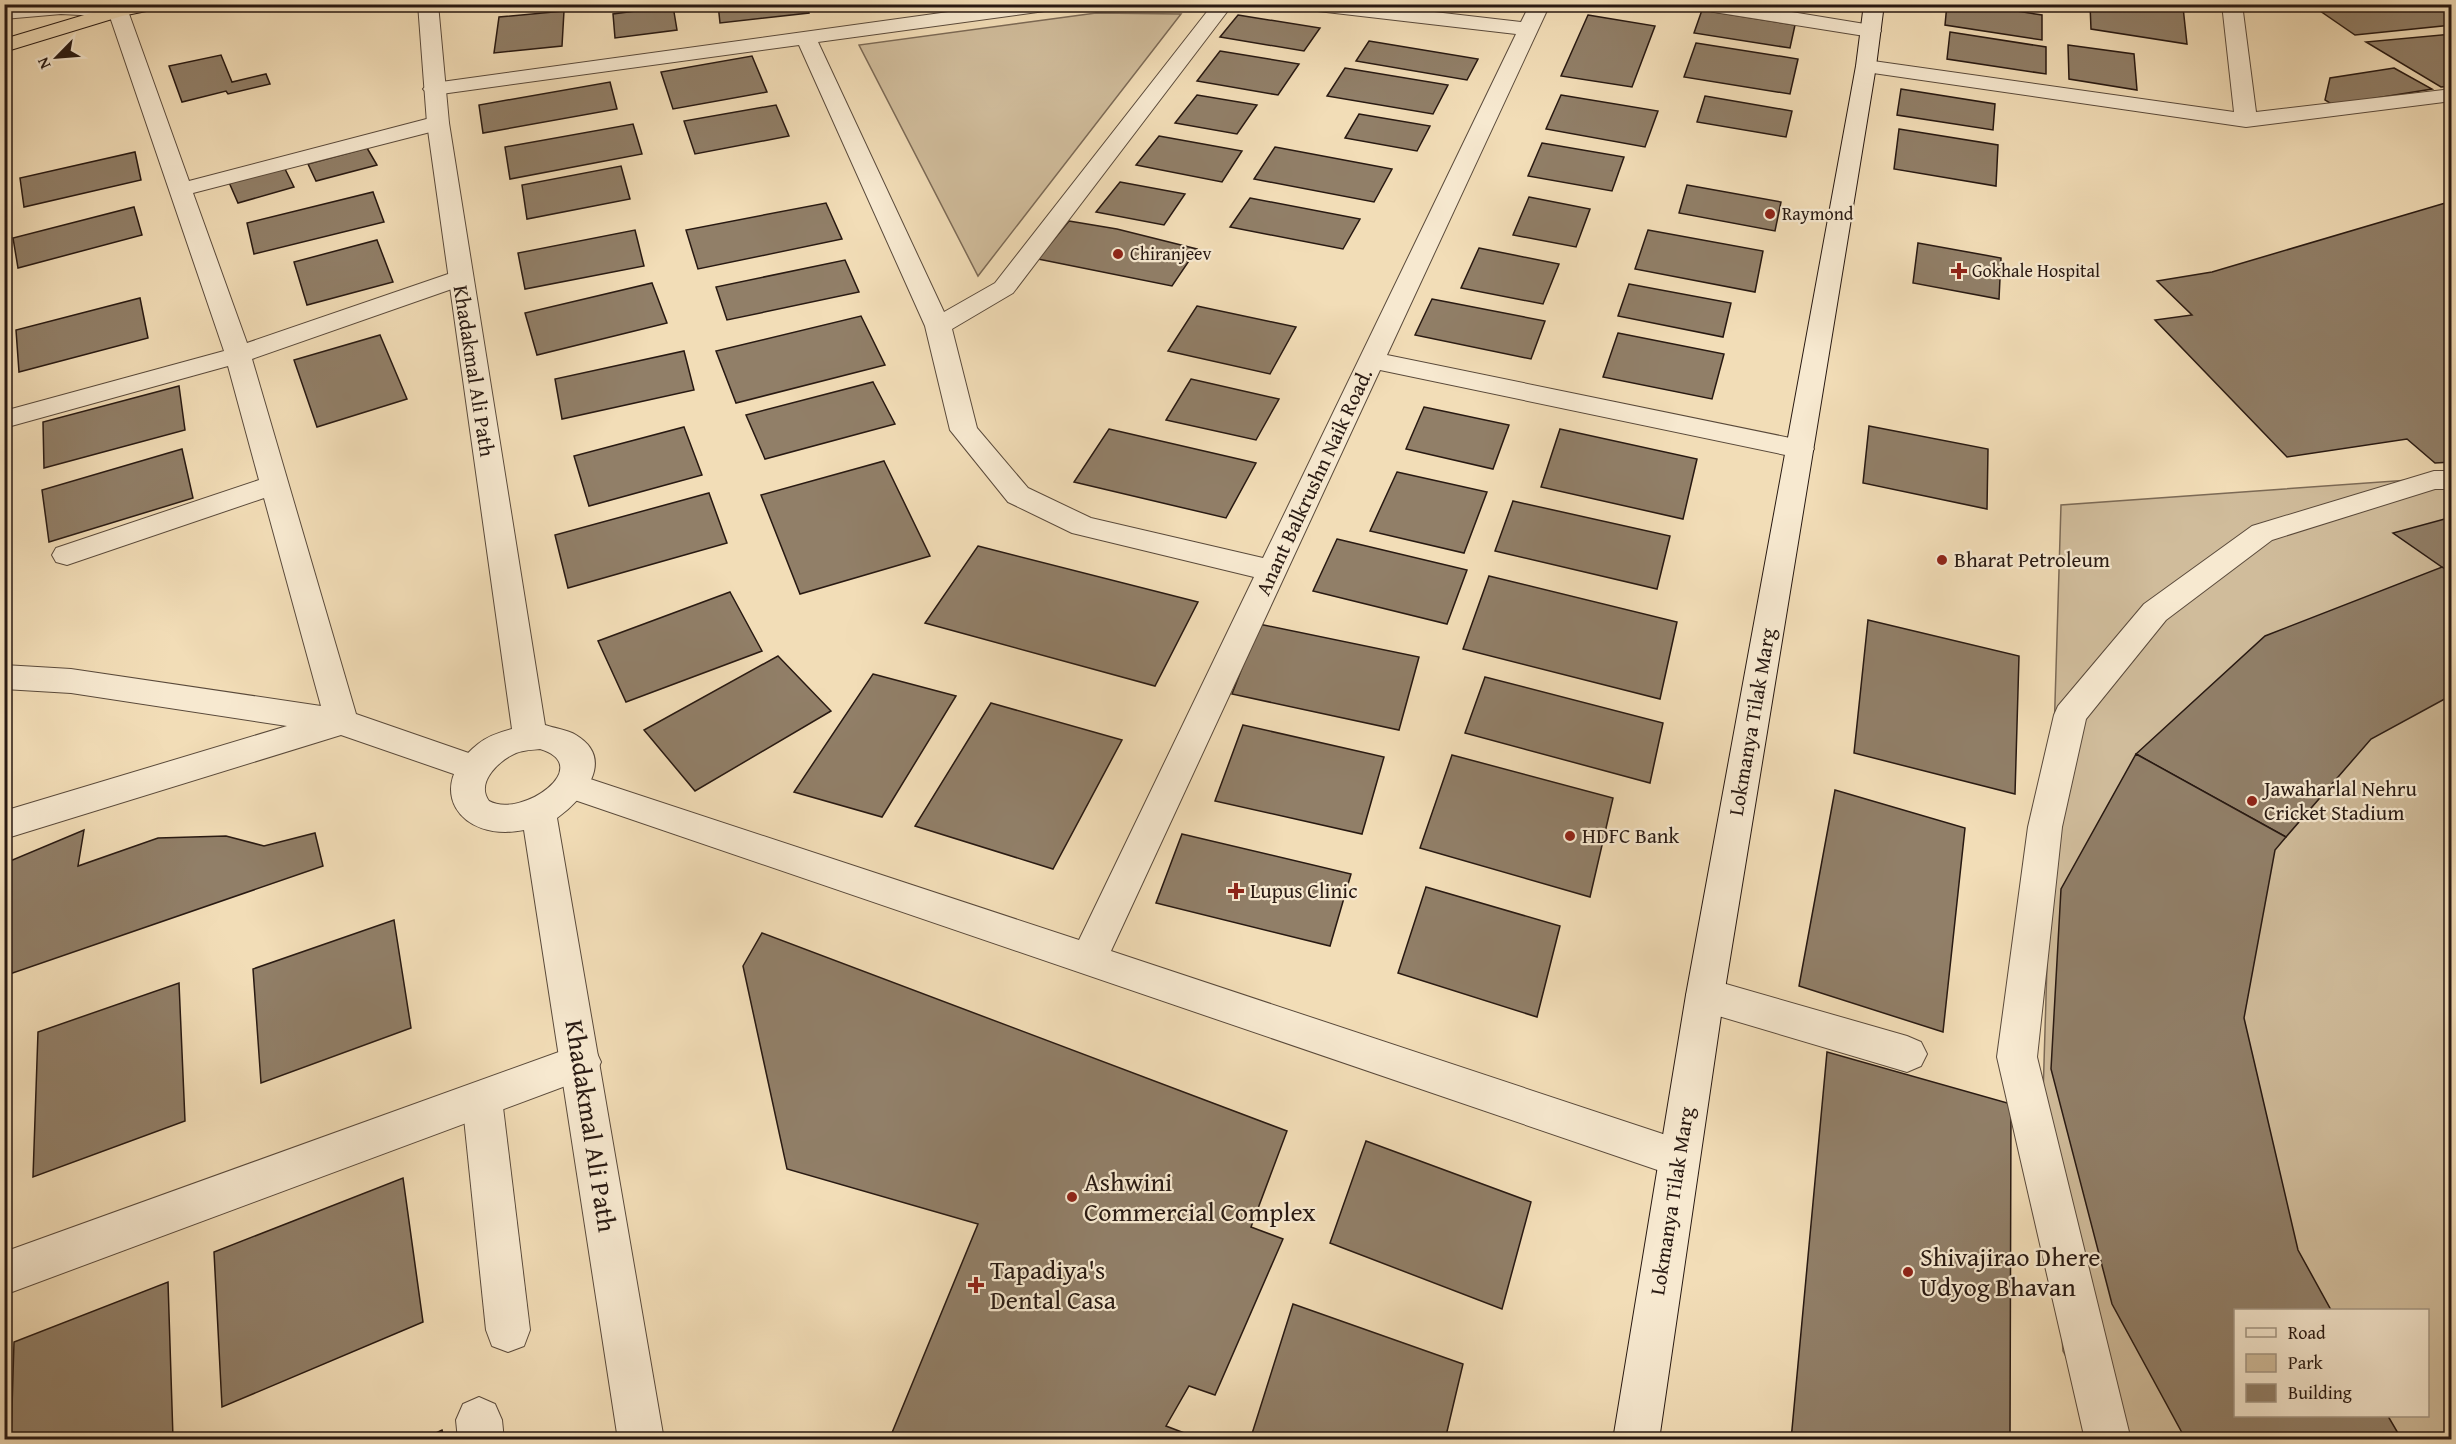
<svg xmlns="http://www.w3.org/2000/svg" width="2456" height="1444" font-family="'Gentium Book Plus',serif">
  <rect width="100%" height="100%" fill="#f2ddb7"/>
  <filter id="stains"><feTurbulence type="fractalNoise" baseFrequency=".00333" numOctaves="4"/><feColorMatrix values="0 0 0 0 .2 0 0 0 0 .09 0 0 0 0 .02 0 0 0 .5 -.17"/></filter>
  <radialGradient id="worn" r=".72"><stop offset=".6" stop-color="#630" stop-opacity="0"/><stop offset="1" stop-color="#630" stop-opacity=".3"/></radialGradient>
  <g fill="#d0bc9b" stroke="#7c6a56" stroke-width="1.5" fill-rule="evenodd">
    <polygon points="1096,13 1181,14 978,276 859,45"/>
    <path d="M 2451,477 L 2451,1439 L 2111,1439 L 2063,1351 L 2043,1096 L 2061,505 ZM 2236,1310 L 2428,1310 L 2428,1416 L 2236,1416 Z"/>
  </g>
  <g fill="#917f68" stroke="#281912" stroke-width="1.5">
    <polygon points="456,4 494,4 455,10"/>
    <polygon points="718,4 807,4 809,13 720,23"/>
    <polygon points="1622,4 1668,4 1666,11"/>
    <polygon points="1947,4 1973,4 2042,15 2042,40 1945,25"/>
    <polygon points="2090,4 2165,4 2183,7 2187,44 2091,29"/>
    <polygon points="2310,4 2435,4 2452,15 2452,25 2355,35"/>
    <polygon points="673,6 677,30 615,38 613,14"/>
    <polygon points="1702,10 1795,25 1790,48 1694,33"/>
    <polygon points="564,11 562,46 494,53 499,17"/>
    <polygon points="1238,15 1320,28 1304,51 1220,37"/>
    <polygon points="1588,15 1655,26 1632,87 1561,76"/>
    <polygon points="1950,32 2046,47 2046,74 1947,59"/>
    <polygon points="2452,34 2452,86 2441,87 2366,42"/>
    <polygon points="1369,41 1478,59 1467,80 1356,61"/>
    <polygon points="1696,43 1798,59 1790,94 1684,77"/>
    <polygon points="2068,45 2134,54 2137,90 2069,79"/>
    <polygon points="1220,51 1299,64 1278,95 1197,81"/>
    <polygon points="221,55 232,82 266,74 270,84 228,94 226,91 182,102 169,66"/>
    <polygon points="752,56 767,92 673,109 661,72"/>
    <polygon points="1345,68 1448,85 1433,114 1327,96"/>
    <polygon points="2394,68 2432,89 2333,105 2325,100 2330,78"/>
    <polygon points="610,82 617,109 483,133 479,105"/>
    <polygon points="1901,89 1995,104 1993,130 1897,115"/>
    <polygon points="1197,95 1257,105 1237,134 1175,123"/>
    <polygon points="1561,95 1658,111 1645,147 1546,129"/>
    <polygon points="1705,96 1792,111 1786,137 1697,122"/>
    <polygon points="776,105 789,136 695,154 684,121"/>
    <polygon points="1359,114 1430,126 1417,151 1345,138"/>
    <polygon points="633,124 642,154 510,179 505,147"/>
    <polygon points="1899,129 1998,145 1996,186 1894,169"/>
    <polygon points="1159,136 1242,151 1222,182 1136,165"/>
    <polygon points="1542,143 1624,157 1612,191 1528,176"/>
    <polygon points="1275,147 1392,169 1374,202 1254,179"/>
    <polygon points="367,148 377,165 316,181 308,164"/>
    <polygon points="135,152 141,180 24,207 20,178"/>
    <polygon points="283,165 294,187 238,203 228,180"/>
    <polygon points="621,166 630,199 527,219 522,185"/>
    <polygon points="1120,182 1185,194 1164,225 1096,212"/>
    <polygon points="1687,185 1781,202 1775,231 1679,213"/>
    <polygon points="373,192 384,222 254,254 247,223"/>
    <polygon points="1529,197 1590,209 1576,247 1513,235"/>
    <polygon points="1250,198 1360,219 1343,249 1230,227"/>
    <polygon points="2452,201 2452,462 2435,463 2407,439 2287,457 2155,320 2192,315 2157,281 2212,272"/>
    <polygon points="826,203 842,239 698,269 686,230"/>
    <polygon points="134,207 142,235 18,268 13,238"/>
    <polygon points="1069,221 1117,229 1197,249 1172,286 1038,259"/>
    <polygon points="635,230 644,266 525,289 518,253"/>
    <polygon points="1648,230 1763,251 1755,292 1635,269"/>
    <polygon points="377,240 393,282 307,305 294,262"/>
    <polygon points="1918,243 2001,258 1999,299 1913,283"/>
    <polygon points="1479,248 1559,264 1543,304 1461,288"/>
    <polygon points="845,260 859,292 727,320 716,287"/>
    <polygon points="652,283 667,323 537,355 525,313"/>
    <polygon points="1629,284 1731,303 1723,337 1618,316"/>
    <polygon points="140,298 148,338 19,372 16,330"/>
    <polygon points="1432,299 1545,321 1531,359 1415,335"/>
    <polygon points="1197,306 1296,327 1270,374 1168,351"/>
    <polygon points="861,316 885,365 736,403 716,351"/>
    <polygon points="1618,333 1724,354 1712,399 1603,377"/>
    <polygon points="380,335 407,399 317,427 294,360"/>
    <polygon points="684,351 694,390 562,419 555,379"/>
    <polygon points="1191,379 1279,399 1256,440 1166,420"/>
    <polygon points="873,382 895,424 765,459 746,415"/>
    <polygon points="179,386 185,430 44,468 43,422"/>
    <polygon points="1424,407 1509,425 1493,469 1406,449"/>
    <polygon points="1869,426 1988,449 1987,509 1863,483"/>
    <polygon points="684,427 702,475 589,506 574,456"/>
    <polygon points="1109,429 1256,463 1226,518 1074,482"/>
    <polygon points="1560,429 1697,459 1683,519 1541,487"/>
    <polygon points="182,449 193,498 49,542 42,490"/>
    <polygon points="884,461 930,556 800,594 761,495"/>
    <polygon points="1397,472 1487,492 1464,553 1370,531"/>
    <polygon points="709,493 727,543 568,588 555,535"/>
    <polygon points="1513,501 1670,536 1657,589 1495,551"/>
    <polygon points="2452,517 2452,574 2393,533"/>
    <polygon points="1337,539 1467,570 1447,624 1313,591"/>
    <polygon points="978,546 1198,602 1155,686 925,623"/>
    <polygon points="2442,567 2452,574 2452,695 2371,739 2286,837 2136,754 2265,636"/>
    <polygon points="1489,576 1677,622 1660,699 1463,649"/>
    <polygon points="730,592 762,651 626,702 598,641"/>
    <polygon points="1868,620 2019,656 2015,794 1854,753"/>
    <polygon points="1259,624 1419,657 1399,730 1232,694"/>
    <polygon points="778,656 831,711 695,791 644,730"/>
    <polygon points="873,674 956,696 882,817 794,792"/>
    <polygon points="1485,677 1663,723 1650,783 1465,733"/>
    <polygon points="991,703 1122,740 1053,869 915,826"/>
    <polygon points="1243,725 1384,757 1362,834 1215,801"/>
    <polygon points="2136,754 2286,837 2275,850 2244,1018 2298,1250 2331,1310 2236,1310 2236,1416 2388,1416 2402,1440 2186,1440 2112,1304 2051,1069 2061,889"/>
    <polygon points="1452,755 1613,798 1590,897 1420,848"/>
    <polygon points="1835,790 1965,828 1943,1032 1799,986"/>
    <polygon points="84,830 78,866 158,838 226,836 264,846 315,833 323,866 4,976 4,892 10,861"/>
    <polygon points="1182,834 1351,874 1330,946 1156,903"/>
    <polygon points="1426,887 1560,926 1537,1017 1398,973"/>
    <polygon points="394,920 411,1028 261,1083 253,969"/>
    <polygon points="762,933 1287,1131 1251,1227 1283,1239 1215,1395 1189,1386 1166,1426 1195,1437 1195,1440 889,1440 978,1224 787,1169 743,966"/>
    <polygon points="179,983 185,1121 33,1177 38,1032"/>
    <polygon points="1827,1052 2011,1104 2010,1440 1791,1440"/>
    <polygon points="1366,1141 1531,1202 1502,1309 1330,1243"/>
    <polygon points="403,1178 423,1322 222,1407 214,1252"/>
    <polygon points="168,1282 173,1438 11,1440 14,1342"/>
    <polygon points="1293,1304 1463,1364 1445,1440 1250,1440"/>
    <polygon points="442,1430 444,1440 421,1440"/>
  </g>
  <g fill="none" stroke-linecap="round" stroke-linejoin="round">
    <defs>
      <g id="service">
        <polygon points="1387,4 1406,4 1412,15 1409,19 1395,19"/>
        <polygon points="1705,4 1742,4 1871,25 1878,27 1881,31 1878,35 1871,37 1714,12 1707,10"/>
        <polygon points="482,1081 496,1086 502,1099 530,1330 524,1346 508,1352 492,1346 486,1330 462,1099 468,1086"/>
        <polygon points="479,1397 495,1404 502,1420 504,1440 458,1440 456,1420 463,1404"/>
      </g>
      <g id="minor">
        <polygon points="1006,4 1061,4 1059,8 1052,10 818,42 944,312 995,283 1213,4 1233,4 1013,293 952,329 977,428 1028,488 1091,518 1263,558 1516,34 1309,10 1302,8 1300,4 1365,4 1521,22 1530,4 1550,4 1387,355 1800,440 1810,443 1814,449 1810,455 1800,458 1380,370 1111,951 1678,1139 1693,1144 1699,1158 1693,1172 1678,1177 560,795 555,786 560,777 572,773 1079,940 1254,577 1072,533 1008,502 950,430 925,326 799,45 434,95 427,93 423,89 427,85 434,83"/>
        <polygon points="2222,4 2242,4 2256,112 2452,89 2452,101 2246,127 1866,72 1859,70 1856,66 1859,62 1866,60 2234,112"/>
        <polygon points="118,5 125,7 128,11 189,181 438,116 446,118 449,123 446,128 193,193 247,343 451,273 460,271 469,273 472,278 469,283 252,359 356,714 486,759 491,768 486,777 474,781 341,735 4,839 4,811 287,726 71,693 4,689 4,665 71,669 321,706 264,498 67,565 56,562 52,555 56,548 259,480 228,366 4,428 4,411 224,351 108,11 111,7"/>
        <polygon points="2434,471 2452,471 2452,489 2435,489 2272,540 2166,620 2086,719 2062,827 2037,1057 2131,1440 2085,1440 1997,1057 2028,827 2054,715 2058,706 2144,604 2252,526"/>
        <polygon points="1705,978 1907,1036 1921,1042 1927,1054 1921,1066 1907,1072 1705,1012 1692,1007 1686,995 1692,983"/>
        <polygon points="581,1044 595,1049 601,1062 595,1075 4,1295 4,1252"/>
      </g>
      <g id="tertiary">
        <polygon points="28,4 112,4 125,7 128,11 125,15 118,17 61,14 4,19 4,7"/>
        <path d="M 418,4 L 438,4 L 449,123 L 545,725 C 554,728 568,730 576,735 C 616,759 584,799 557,818 L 664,1440 L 618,1440 L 524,830 C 459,843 423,787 478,744 C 488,736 500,732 512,729 L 427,123 ZM 540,749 C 596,766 522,819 489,801 C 475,782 500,760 516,753 C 524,750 532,750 540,749 Z"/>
      </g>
      <polygon id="secondary" points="1864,4 1884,4 1876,66 1724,995 1659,1440 1613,1440 1686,995 1856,66"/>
      <polygon id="trunk" points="121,4 163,4 161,8 122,16 4,52 4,39"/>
    </defs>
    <use href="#service" stroke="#5a4a3b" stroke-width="2"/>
    <use href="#minor" stroke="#5a4a3b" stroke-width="2"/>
    <use href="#tertiary" stroke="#5a4a3b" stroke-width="2"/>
    <use href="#secondary" stroke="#281912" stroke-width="2"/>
    <use href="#trunk" stroke="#281912" stroke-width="2"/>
    <use href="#service" fill="#f7e9d0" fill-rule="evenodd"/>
    <use href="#minor" fill="#f7e9d0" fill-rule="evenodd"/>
    <use href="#tertiary" fill="#f7e9d0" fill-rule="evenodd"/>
    <use href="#secondary" fill="#f7e9d0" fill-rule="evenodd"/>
    <use href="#trunk" fill="#f2ddb7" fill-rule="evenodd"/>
  </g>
  <g fill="#8f2418" stroke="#f7e9d0" stroke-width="2">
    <circle cx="1770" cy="214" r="6"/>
    <circle cx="1118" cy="254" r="6"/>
    <path d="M1956 262h6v6h6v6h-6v6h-6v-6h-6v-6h6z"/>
    <circle cx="1942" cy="560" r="6"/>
    <circle cx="2252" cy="801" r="6"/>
    <circle cx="1570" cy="836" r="6"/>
    <path d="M1233 882h6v6h6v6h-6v6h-6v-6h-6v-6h6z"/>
    <circle cx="1072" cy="1197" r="6"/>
    <circle cx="1908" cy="1272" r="6"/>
    <path d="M973 1276h6v6h6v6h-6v6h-6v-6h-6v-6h6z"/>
  </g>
  <g text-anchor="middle" stroke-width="4.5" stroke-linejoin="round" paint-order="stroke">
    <g font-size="18" fill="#281912" stroke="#f7e9d0" text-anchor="start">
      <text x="1782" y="220">Raymond</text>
      <text x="1130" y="260">Chiranjeev</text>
      <text x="1972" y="277">Gokhale Hospital</text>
    </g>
    <g font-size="21" fill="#281912" stroke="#f7e9d0">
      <text transform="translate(474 371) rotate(81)" y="7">Khadakmal Ali Path</text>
      <text transform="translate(1314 482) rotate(-65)" y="7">Anant Balkrushn Naik Road.</text>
      <text transform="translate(1752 722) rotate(-80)" y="7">Lokmanya Tilak Marg</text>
      <text transform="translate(1672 1201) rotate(-81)" y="7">Lokmanya Tilak Marg</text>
    </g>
    <g font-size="21" fill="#281912" stroke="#f7e9d0" text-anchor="start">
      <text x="1954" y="567">Bharat Petroleum</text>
      <text x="2264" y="796">Jawaharlal Nehru<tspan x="2264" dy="24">Cricket Stadium</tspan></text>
      <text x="1582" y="843">HDFC Bank</text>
      <text x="1250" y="898">Lupus Clinic</text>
    </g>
    <g font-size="26" fill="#281912" stroke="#f7e9d0">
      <text transform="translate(591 1126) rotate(81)" y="9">Khadakmal Ali Path</text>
    </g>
    <g font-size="26" fill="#281912" stroke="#f7e9d0" text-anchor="start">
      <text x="1084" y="1191">Ashwini<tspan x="1084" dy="30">Commercial Complex</tspan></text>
      <text x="1920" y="1266">Shivajirao Dhere<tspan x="1920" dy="30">Udyog Bhavan</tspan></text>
      <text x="990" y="1279">Tapadiya's<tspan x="990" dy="30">Dental Casa</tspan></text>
    </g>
  </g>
  <rect width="2456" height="1444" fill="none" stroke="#f2ddb7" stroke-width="24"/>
  <rect x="6" y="6" width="2444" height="1432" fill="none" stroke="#281912" stroke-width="3"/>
  <rect x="12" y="12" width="2432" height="1420" fill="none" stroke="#281912" stroke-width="1.5"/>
  <rect x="2234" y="1309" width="195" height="108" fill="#f7e9d0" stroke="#a49684" stroke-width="1.5"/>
  <rect x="2246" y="1328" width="30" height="9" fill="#f7e9d0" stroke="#a49684" stroke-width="1.5"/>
  <text x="2288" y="1339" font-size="18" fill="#281912">Road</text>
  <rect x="2246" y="1354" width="30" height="18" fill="#d0bc9b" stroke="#a49684" stroke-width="1.5"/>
  <text x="2288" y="1369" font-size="18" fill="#281912">Park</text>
  <rect x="2246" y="1384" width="30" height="18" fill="#917f68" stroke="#a49684" stroke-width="1.5"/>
  <text x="2288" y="1399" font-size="18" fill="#281912">Building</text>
  <g transform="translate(57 57) rotate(245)" stroke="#f7e9d0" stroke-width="4.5" paint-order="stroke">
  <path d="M0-4.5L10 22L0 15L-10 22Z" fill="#281912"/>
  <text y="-9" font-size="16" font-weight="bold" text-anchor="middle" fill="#281912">N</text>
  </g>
  <rect width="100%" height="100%" filter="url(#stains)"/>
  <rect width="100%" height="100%" fill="url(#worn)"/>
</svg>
